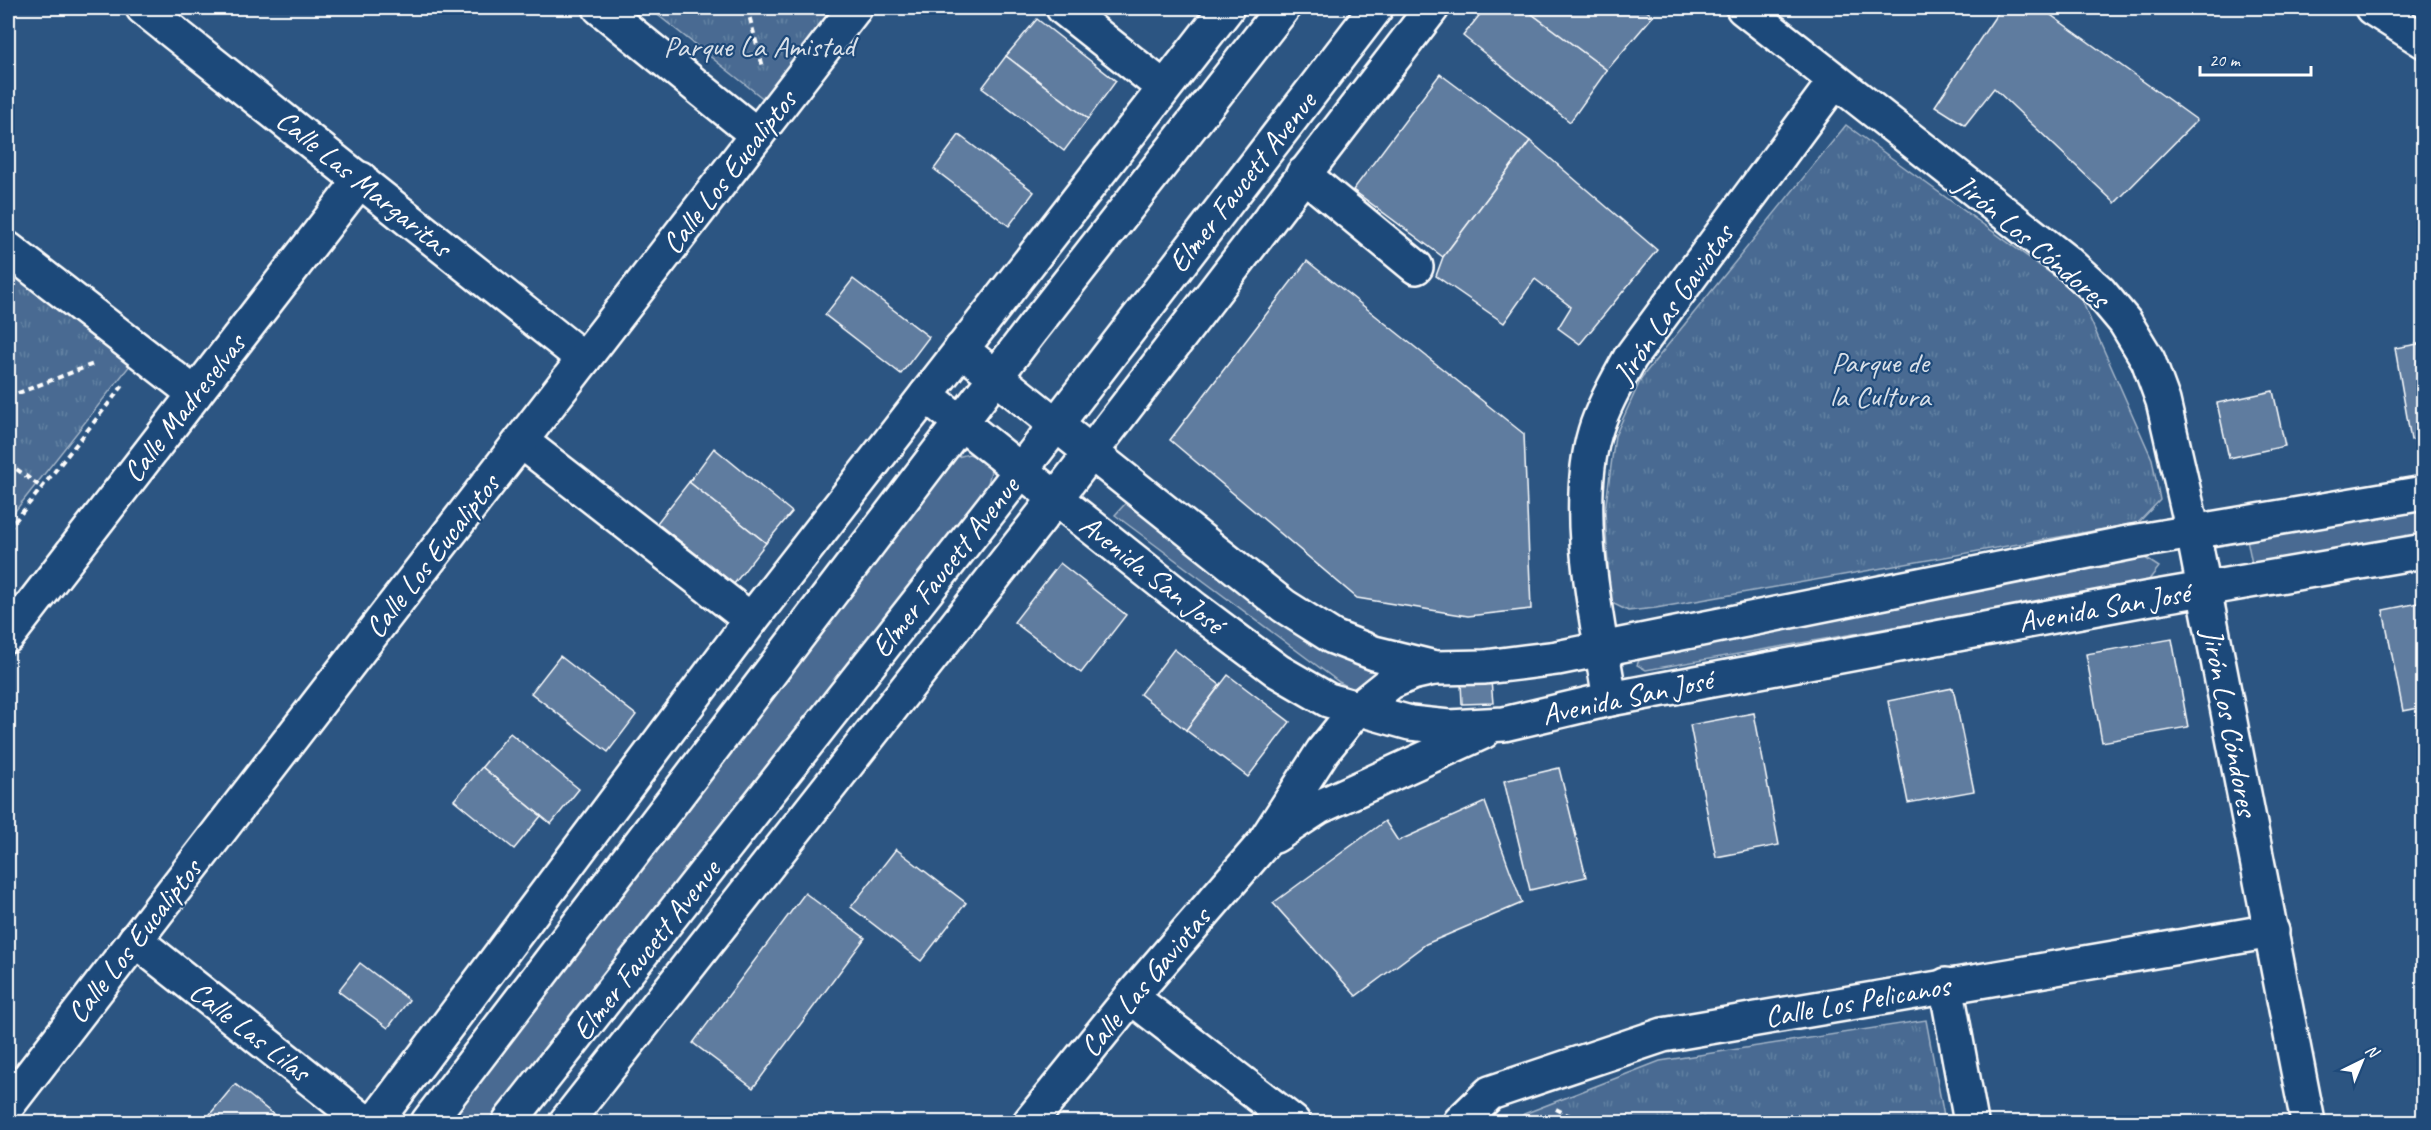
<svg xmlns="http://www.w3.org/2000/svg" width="2431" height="1130" font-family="Caveat,sans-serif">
  <defs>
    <pattern id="park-tufts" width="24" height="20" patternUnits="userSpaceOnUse" patternTransform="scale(1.5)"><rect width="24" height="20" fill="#486b92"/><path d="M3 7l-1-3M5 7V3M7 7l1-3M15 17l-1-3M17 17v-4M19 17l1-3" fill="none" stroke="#6381a2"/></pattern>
  </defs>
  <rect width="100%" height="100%" fill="#2c5582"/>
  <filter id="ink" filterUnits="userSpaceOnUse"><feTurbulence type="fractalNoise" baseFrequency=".0167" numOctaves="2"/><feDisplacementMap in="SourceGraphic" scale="12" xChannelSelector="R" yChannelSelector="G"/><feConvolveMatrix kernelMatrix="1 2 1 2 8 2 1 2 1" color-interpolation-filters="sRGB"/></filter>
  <g filter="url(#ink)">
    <g fill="#486b92" stroke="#a4b5c8" stroke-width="1.5">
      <polygon points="969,454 984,460 991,471 986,492 494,1122 435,1122 953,458"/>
      <polygon points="1133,495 1393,672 1356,691 1339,682 1115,515"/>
      <polygon points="2423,503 2423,534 2252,564 2246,534"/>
      <polygon points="2142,556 2159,567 2148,581 2131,586 1646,670 1637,665 1645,647"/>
    </g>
    <g fill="url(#park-tufts)" stroke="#a4b5c8" stroke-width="1.5">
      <polygon points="649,8 836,8 765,100"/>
      <polygon points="1846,125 2079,294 2152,459 2160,500 2138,523 1656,608 1628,611 1610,602 1605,511 1615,436 1642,377"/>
      <polygon points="8,261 135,359 8,520"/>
      <polygon points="1926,1020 1945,1122 1514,1122 1524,1114 1660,1061"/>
    </g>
    <g fill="#5e7c9f" stroke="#fff" stroke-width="1.5">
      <polygon points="1485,8 1524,8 1607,70 1570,122 1463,36"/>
      <polygon points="1524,8 1643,8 1653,16 1607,70"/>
      <polygon points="2001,8 2041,8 2197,120 2115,203 1994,88 1965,125 1935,106"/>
      <polygon points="1037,19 1116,81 1088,119 1006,56"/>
      <polygon points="1006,56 1088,119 1064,151 982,88"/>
      <polygon points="1440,74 1530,141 1443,257 1353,190"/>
      <polygon points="959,135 1034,192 1009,226 934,169"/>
      <polygon points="1530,141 1657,250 1580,344 1558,328 1571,307 1535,279 1504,323 1436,276 1443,257"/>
      <polygon points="1307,261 1524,434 1531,609 1468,616 1357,598 1170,440"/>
      <polygon points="853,279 929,337 901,374 825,315"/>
      <polygon points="2424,343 2424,438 2411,440 2395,348"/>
      <polygon points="2273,391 2285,446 2229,458 2217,403"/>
      <polygon points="714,448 792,512 766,543 689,482"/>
      <polygon points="689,482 766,543 734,584 657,523"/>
      <polygon points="1060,563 1126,615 1081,673 1014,622"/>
      <polygon points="2424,602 2424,707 2403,711 2383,610"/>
      <polygon points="2172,639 2188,727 2102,742 2086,654"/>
      <polygon points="1174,649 1220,685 1186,730 1140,694"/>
      <polygon points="560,656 636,715 608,752 531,693"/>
      <polygon points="1228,675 1290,722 1248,777 1186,730"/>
      <polygon points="1491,681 1493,703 1462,704 1461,683"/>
      <polygon points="1953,688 1974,791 1908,803 1888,701"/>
      <polygon points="1754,713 1779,845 1716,857 1690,725"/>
      <polygon points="510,733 579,789 551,824 482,767"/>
      <polygon points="482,767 541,816 514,849 454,800"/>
      <polygon points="1559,768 1586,877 1530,890 1504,781"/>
      <polygon points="1485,802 1522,903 1426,944 1356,996 1273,903 1385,821 1398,841"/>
      <polygon points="896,849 966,903 921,961 851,907"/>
      <polygon points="805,893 865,938 753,1088 693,1043"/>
      <polygon points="360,963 409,1000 388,1028 338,991"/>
      <polygon points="235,1084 283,1122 209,1122 206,1119"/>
    </g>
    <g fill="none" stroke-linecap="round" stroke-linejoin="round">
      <defs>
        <g id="minor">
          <polyline points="143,8 584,359"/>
          <polyline points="600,8 757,135"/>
          <polyline points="1063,8 1164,88"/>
          <polyline points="1743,8 2068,263 2099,291 2125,322 2148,360 2163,401 2193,532 2308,1122"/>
          <polyline points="2372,8 2424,41"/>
          <polyline points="1303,174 1416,267"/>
          <polyline points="8,249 195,394"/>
          <polyline points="961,349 1284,606 1333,637 1374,653 1435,668 1485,667 1557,658 2133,542 2424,493"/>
          <polyline points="926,395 1195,609 1278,671 1328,700 1410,723 1449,727 1504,724 1610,699 2145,599 2424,551"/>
          <polyline points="521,441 751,620"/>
          <polyline points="8,636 361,179"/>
          <path d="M 1610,699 C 1597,619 1572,510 1595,432 C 1603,406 1617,382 1630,358 L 1835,81"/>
          <polyline points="1275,836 1319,807 1483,732"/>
          <polyline points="135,940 365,1122"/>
          <polyline points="1946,985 1971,1122"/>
          <polyline points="1131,997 1293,1122"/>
          <polyline points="8,1105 855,8"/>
          <polyline points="1030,1122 1131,997 1263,844 1323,751 1356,710 1391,682 1412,673 1434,668"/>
          <polyline points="1460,1122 1490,1093 1663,1035 2272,931"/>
        </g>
        <g id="major">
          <polyline points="375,1122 751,620 1227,8"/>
          <polyline points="428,1122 1029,333 1283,8"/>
          <polyline points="509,1122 992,508 1376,8"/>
          <polyline points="566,1122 1056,498 1432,8"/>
        </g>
      </defs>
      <use href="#minor" stroke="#fff" stroke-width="38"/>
      <use href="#major" stroke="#fff" stroke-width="38"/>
      <g stroke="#fff" stroke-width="4" stroke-dasharray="6 4.5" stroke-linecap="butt">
        <polyline points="747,8 763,67"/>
        <polyline points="8,397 96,363"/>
        <polyline points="8,463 41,487"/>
        <polyline points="8,530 125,383"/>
        <polyline points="1556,1109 1582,1122"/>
      </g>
      <use href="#minor" stroke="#1f4a7a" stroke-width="33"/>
      <use href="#major" stroke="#1f4a7a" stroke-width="33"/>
    </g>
  </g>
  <g text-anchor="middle" stroke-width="4.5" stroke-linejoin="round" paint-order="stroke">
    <g font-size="30" fill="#dae1e9" stroke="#1f4a7a">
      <text x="759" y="56">Parque La Amistad</text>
      <text x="1880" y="372">Parque de<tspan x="1880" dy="34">la Cultura</tspan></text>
    </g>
    <g font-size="30" fill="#fff" stroke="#1f4a7a">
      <text transform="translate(729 172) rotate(-52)" y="10">Calle Los Eucaliptos</text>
      <text transform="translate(1242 182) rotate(-52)" y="10">Elmer Faucett Avenue</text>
      <text transform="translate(364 183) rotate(39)" y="10">Calle Las Margaritas</text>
      <text transform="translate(2032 241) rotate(40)" y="10">Jirón Los Cóndores</text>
      <text transform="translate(1673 304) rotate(-55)" y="10">Jirón Las Gaviotas</text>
      <text transform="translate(184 408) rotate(-52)" y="10">Calle Madreselvas</text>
      <text transform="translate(432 556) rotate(-52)" y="10">Calle Los Eucaliptos</text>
      <text transform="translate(945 567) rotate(-52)" y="10">Elmer Faucett Avenue</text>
      <text transform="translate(1152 574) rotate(38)" y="10">Avenida San José</text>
      <text transform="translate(2104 607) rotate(-10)" y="10">Avenida San José</text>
      <text transform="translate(1627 697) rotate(-12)" y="10">Avenida San José</text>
      <text transform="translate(2230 722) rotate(79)" y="10">Jirón Los Cóndores</text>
      <text transform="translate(134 941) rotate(-52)" y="10">Calle Los Eucaliptos</text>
      <text transform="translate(646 950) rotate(-52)" y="10">Elmer Faucett Avenue</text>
      <text transform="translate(1145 982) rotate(-50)" y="10">Calle Las Gaviotas</text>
      <text transform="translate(1857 1001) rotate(-10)" y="10">Calle Los Pelicanos</text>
      <text transform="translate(250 1031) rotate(38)" y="10">Calle Las Lilas</text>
    </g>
  </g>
  <rect width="2431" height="1130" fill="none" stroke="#1f4a7a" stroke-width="30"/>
  <rect x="15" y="15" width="2401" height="1100" fill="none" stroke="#fff" stroke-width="2" filter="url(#ink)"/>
  <g transform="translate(2362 1061) rotate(43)" stroke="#1f4a7a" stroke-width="4.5" paint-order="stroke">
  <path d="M0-4.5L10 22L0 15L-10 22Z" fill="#ffffff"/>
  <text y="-9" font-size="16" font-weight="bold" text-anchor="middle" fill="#ffffff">N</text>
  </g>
  <path d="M2200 66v9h111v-9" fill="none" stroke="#ffffff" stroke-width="3"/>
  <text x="2209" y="66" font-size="18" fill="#ffffff" stroke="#1f4a7a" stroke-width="4.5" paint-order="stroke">20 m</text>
</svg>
